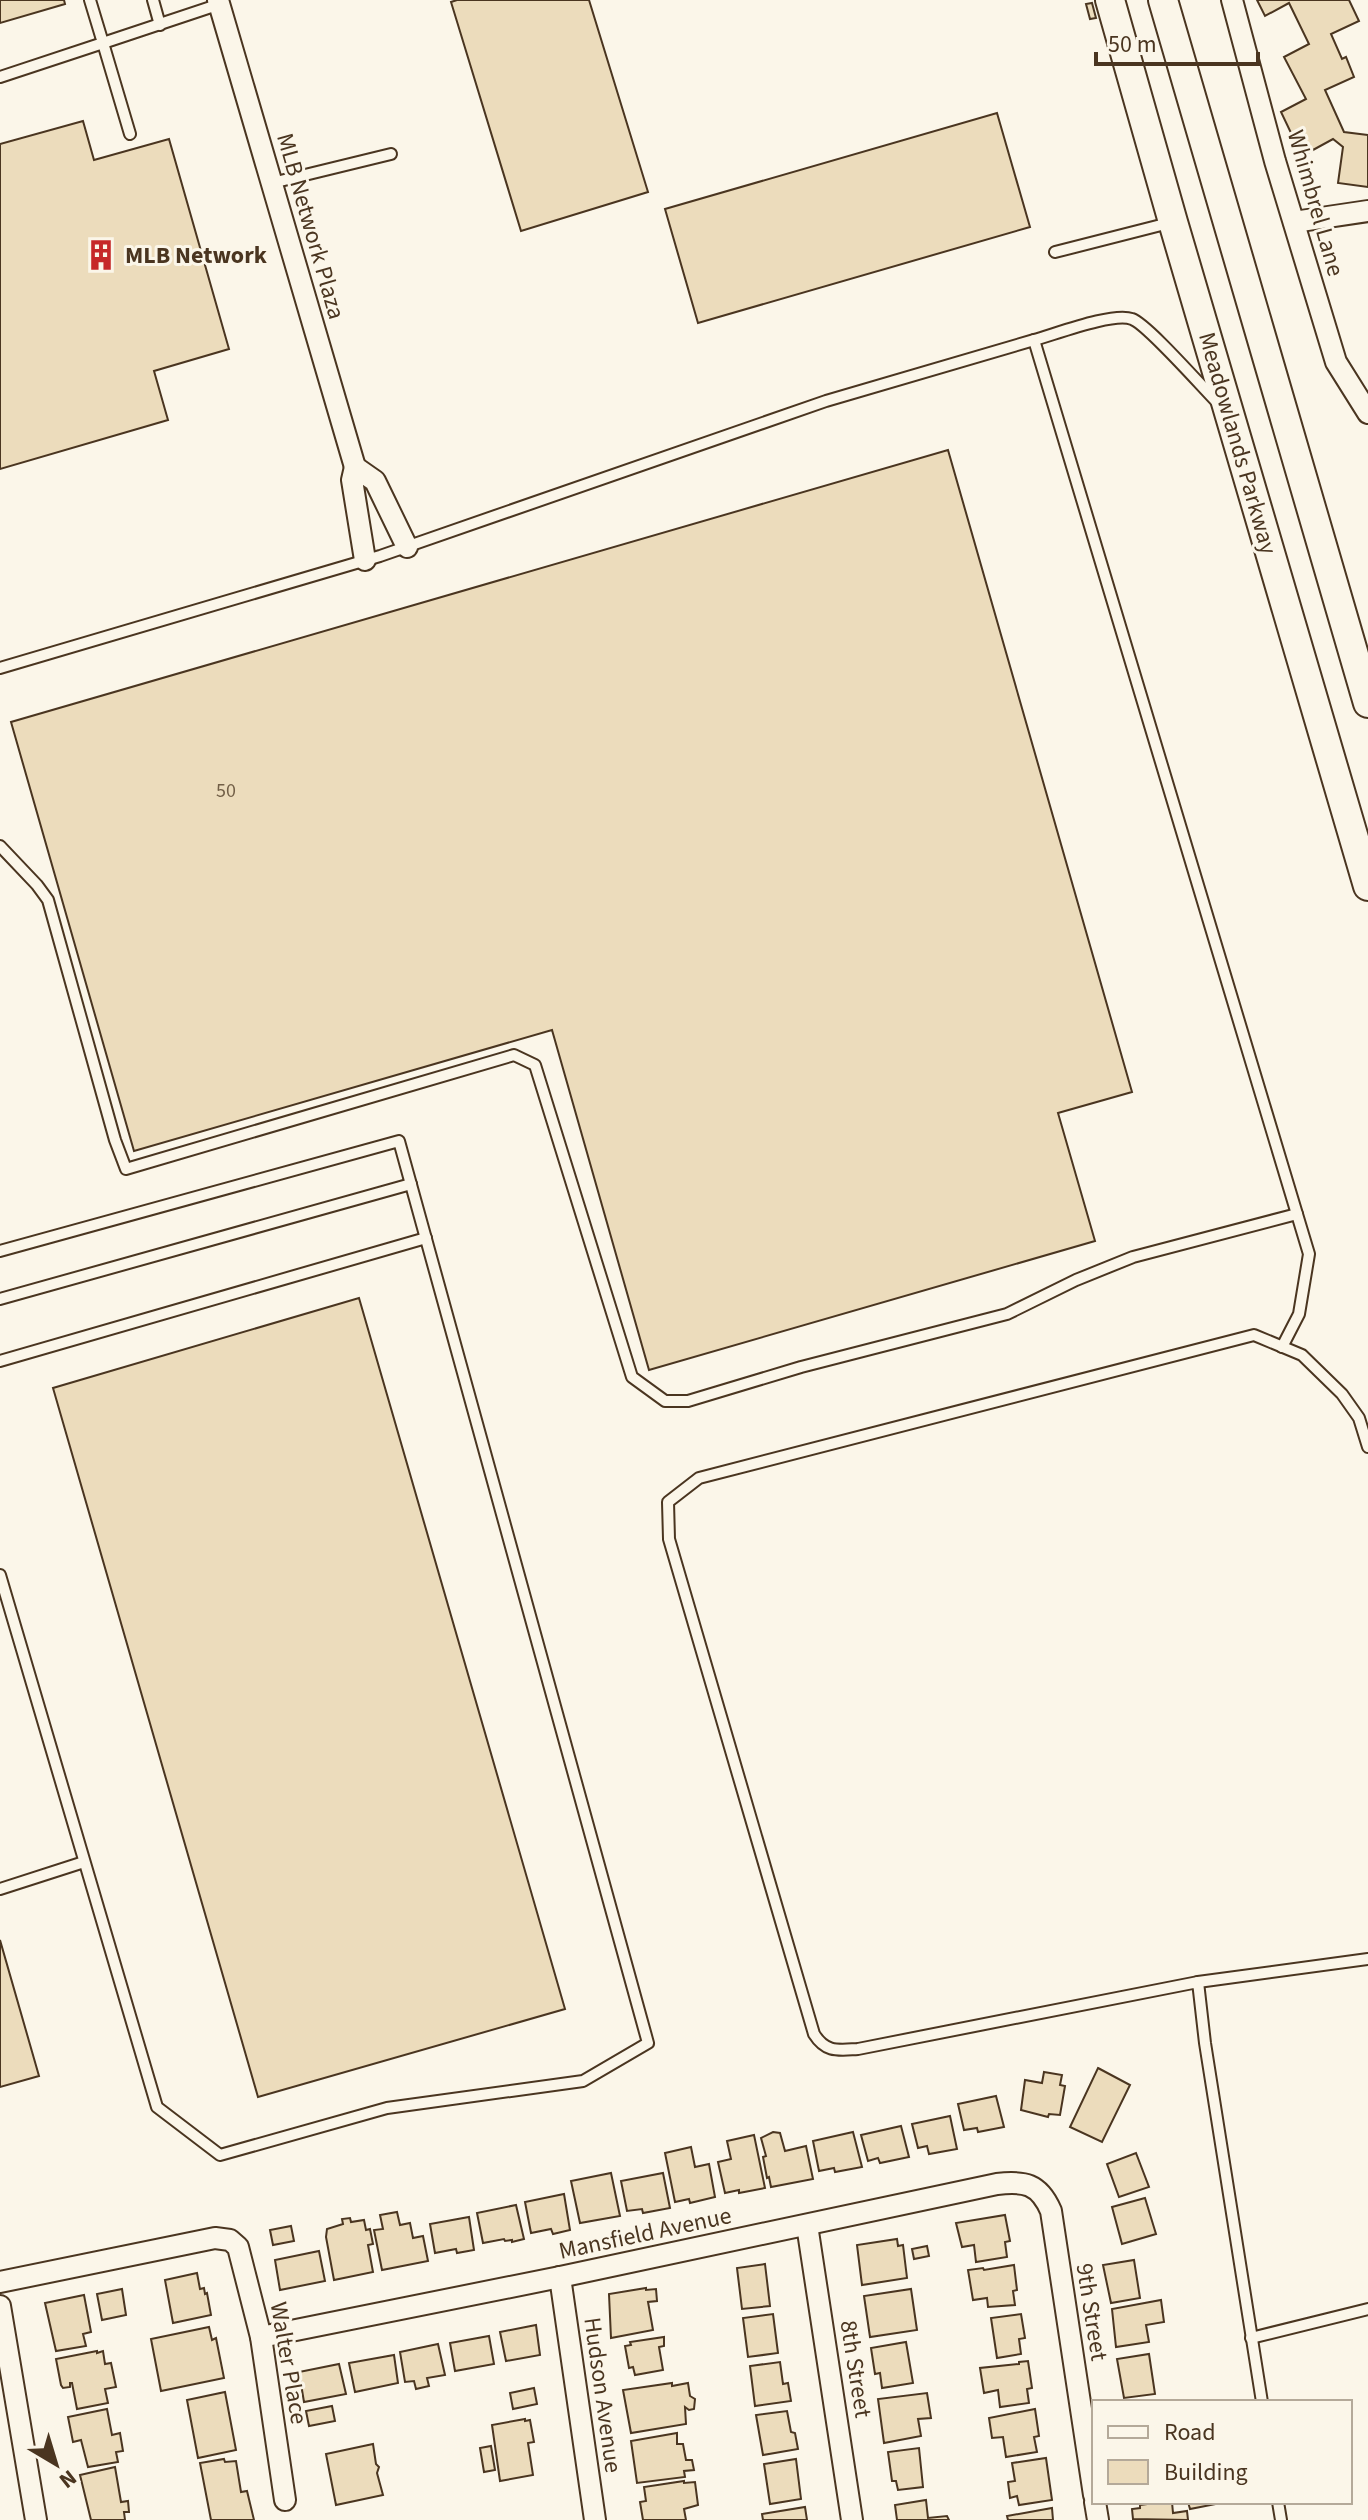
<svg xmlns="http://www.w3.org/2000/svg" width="1368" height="2520" font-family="'Source Sans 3',sans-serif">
  <rect width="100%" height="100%" fill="#fbf6e9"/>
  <g fill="#ecdcbc" stroke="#4a3520" stroke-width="2">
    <polygon points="0,0 64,0 65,4 0,23"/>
    <polygon points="457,0 589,0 648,192 521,231 451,2"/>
    <polygon points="1257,0 1349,0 1359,21 1331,34 1342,59 1346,57 1354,77 1325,90 1344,132 1368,135 1368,187 1338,183 1343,147 1333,139 1302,156 1281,112 1306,99 1284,57 1309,44 1289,3 1265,16"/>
    <polygon points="1092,3 1096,18 1090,19 1086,4"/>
    <polygon points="997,113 1030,227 698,323 665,209"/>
    <polygon points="83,121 94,160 169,139 229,349 154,371 168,420 0,469 0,144"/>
    <polygon points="948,450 1132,1092 1058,1113 1095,1241 649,1370 552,1030 134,1151 11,722"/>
    <polygon points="359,1298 565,2009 258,2097 53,1388"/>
    <polygon points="0,1940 39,2076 0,2087"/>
    <polygon points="1098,2068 1130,2085 1102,2142 1070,2127"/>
    <polygon points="1044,2072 1062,2075 1060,2085 1065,2086 1060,2115 1049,2114 1048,2117 1021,2110 1025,2080 1042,2083"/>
    <polygon points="996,2096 1004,2127 978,2132 977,2128 964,2130 958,2104"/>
    <polygon points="950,2116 957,2149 929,2154 927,2146 918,2148 912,2124"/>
    <polygon points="901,2126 909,2157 880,2163 878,2158 868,2161 861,2135"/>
    <polygon points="773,2132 780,2133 785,2151 806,2146 813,2179 771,2187 769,2177 767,2178 763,2157 766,2156 761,2138"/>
    <polygon points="853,2132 862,2167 835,2172 834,2168 819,2171 813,2141"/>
    <polygon points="754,2135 765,2188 739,2193 739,2190 725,2193 718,2162 731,2159 727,2141"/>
    <polygon points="691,2147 695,2167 709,2164 715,2197 690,2203 689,2199 675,2202 665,2153"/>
    <polygon points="1136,2153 1149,2187 1119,2197 1107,2164"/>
    <polygon points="611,2173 620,2216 580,2223 571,2181"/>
    <polygon points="663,2173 670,2208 643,2213 642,2209 627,2211 621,2181"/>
    <polygon points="564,2194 570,2230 553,2234 551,2229 531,2233 525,2202"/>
    <polygon points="1145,2198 1156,2234 1122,2244 1112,2207"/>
    <polygon points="516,2205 524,2239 512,2242 512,2240 505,2241 504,2239 483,2243 477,2213"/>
    <polygon points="397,2212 400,2225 410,2223 413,2238 423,2236 428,2261 382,2270 374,2230 383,2229 380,2215"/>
    <polygon points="1005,2215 1010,2241 1005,2242 1007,2257 976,2262 974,2245 962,2247 956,2223"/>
    <polygon points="469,2217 474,2250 457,2253 456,2249 435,2253 430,2224"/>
    <polygon points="350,2218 351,2222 364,2220 366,2230 370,2229 373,2244 368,2245 373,2272 334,2280 326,2237 327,2229 343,2224 342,2219"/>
    <polygon points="291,2226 294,2241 273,2245 270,2230"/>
    <polygon points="897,2239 898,2246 903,2245 907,2278 862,2285 857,2245"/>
    <polygon points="927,2246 929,2256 914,2259 912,2249"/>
    <polygon points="319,2251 325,2281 280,2290 275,2260"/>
    <polygon points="1134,2260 1140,2298 1111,2303 1103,2265"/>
    <polygon points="765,2264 770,2306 742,2309 737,2268"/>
    <polygon points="1014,2265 1017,2290 1013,2291 1015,2305 988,2307 987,2298 973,2300 968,2270 983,2268 984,2270"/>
    <polygon points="197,2273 200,2289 204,2288 205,2294 207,2293 211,2315 173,2323 165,2280"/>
    <polygon points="646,2288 646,2290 656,2289 657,2301 648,2302 653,2330 611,2338 609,2294"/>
    <polygon points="122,2289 126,2315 102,2320 97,2294"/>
    <polygon points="911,2289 917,2330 870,2337 864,2296"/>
    <polygon points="84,2295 91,2332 83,2334 86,2346 56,2351 45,2303"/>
    <polygon points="1161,2300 1164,2322 1146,2325 1149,2342 1116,2347 1112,2309"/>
    <polygon points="773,2314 778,2353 748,2357 743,2318"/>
    <polygon points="1021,2314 1025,2338 1019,2339 1021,2354 997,2358 991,2318"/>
    <polygon points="536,2325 540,2355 506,2361 500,2332"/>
    <polygon points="209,2327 212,2340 216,2338 224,2378 161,2391 151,2339"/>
    <polygon points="489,2336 494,2364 455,2371 450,2343"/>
    <polygon points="664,2337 664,2346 659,2347 663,2370 635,2375 633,2367 629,2368 625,2346 631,2345 630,2342"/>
    <polygon points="906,2342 913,2383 882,2388 880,2373 875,2374 871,2348"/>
    <polygon points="438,2344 445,2375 427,2378 429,2386 416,2389 414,2381 405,2382 400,2352"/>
    <polygon points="97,2351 97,2353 103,2351 105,2364 111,2363 116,2387 105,2389 108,2403 77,2409 72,2383 70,2383 70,2387 63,2388 61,2385 56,2359"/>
    <polygon points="1149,2354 1155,2394 1124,2398 1117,2359"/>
    <polygon points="394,2355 398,2383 355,2392 349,2363"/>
    <polygon points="1028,2361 1032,2388 1027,2389 1029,2403 1000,2407 998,2390 984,2393 980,2368 1019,2364 1019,2362"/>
    <polygon points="780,2362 783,2384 788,2383 791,2401 755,2406 750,2366"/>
    <polygon points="339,2364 346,2394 304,2402 299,2372"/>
    <polygon points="672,2383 672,2386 688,2383 690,2396 695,2399 694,2409 689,2410 685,2407 686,2424 631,2433 623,2390"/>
    <polygon points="534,2388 537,2404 513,2409 510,2393"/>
    <polygon points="225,2392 236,2450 198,2458 187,2400"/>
    <polygon points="927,2393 931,2418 918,2419 921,2436 884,2443 878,2399"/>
    <polygon points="332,2406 335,2421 309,2426 306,2411"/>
    <polygon points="107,2409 112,2435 120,2433 123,2451 116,2452 118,2462 88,2467 81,2440 73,2442 68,2417"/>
    <polygon points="1035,2409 1039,2436 1034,2437 1037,2452 1006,2457 1003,2437 992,2438 989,2418"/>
    <polygon points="787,2411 791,2432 795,2433 798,2449 763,2455 756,2415"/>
    <polygon points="525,2419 525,2421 530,2420 534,2442 528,2443 533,2475 500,2481 492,2425"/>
    <polygon points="677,2433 677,2444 683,2444 686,2460 692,2460 694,2470 684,2471 685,2477 637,2483 631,2441"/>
    <polygon points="373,2444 376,2464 379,2467 377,2473 383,2495 336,2505 326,2454"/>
    <polygon points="491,2446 495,2470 484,2472 480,2448"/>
    <polygon points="919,2448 923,2487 898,2490 896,2481 892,2481 888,2452"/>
    <polygon points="1046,2458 1052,2500 1019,2505 1017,2496 1010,2498 1008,2482 1015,2481 1012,2463"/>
    <polygon points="224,2459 225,2462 236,2461 241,2492 247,2491 254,2520 211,2520 200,2463"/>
    <polygon points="796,2459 801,2499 770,2504 764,2464"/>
    <polygon points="115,2467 121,2502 128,2501 129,2512 124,2512 125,2520 91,2520 80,2475"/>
    <polygon points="684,2481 684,2483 695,2482 698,2505 684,2509 686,2520 643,2520 640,2502 646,2501 644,2487"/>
    <polygon points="926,2500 928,2518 947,2516 949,2520 897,2520 895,2505"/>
    <polygon points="1162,2502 1172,2502 1173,2513 1187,2511 1188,2520 1133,2519 1132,2509 1140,2508 1140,2505"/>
    <polygon points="1188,2502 1216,2502 1216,2504 1190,2509"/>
    <polygon points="805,2507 807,2520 763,2520 762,2514"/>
    <polygon points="1052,2508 1053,2520 1008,2520 1007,2516"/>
  </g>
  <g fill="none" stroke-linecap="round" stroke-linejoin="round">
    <defs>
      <g id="service">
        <polyline points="153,0 160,25"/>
        <polyline points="0,77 103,43 90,0"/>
        <polyline points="130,134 103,43 220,4"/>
        <polyline points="272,183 391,154"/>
        <polyline points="1055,252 1169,223"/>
        <path d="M 1218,403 C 1203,388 1147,324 1132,319 C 1113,312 1056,334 1034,340 L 1309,1254 L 1299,1314 L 1282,1347"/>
        <polyline points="0,668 380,556 826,401 1034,340"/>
        <polyline points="0,846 37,885 48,900 115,1140 126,1169 514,1055 535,1065 632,1377 665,1401 688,1401 801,1367 1007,1314 1076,1280 1133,1257 1297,1214"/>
        <polyline points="0,1251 399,1141 648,2043 583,2081 387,2108 220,2155 157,2107 0,1575"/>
        <polyline points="0,1299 411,1184"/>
        <polyline points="0,1361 426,1238"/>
        <polyline points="0,1889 84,1862"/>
        <polyline points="1198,1982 1368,1959"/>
        <polyline points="1251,2338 1368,2309"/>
        <path d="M 1262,2402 L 1205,2043 L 1198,1982 L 858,2049 C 838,2050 826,2053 814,2034 L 669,1539 L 668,1502 L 699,1478 L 1254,1335 L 1302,1355 L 1342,1394 L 1359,1418 L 1368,1447"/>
        <polyline points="1278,2502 1281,2520"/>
      </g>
      <g id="minor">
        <polyline points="218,0 355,467"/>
        <polyline points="1232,0 1275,161 1336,362 1368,413"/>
        <polyline points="1294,222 1368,211"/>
        <polyline points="365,560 352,480 355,467 375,481 407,547"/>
        <polyline points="807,2225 852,2520"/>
        <polyline points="560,2277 595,2520"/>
        <polyline points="0,2282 215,2238 230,2240 238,2247 261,2337 285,2500"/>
        <polyline points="0,2306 36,2520"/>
        <path d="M 261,2337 L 560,2277 L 997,2184 C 1024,2181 1039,2183 1051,2211 L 1094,2495"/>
        <polyline points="1095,2502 1098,2520"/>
      </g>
      <g id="secondary">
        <polyline points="1110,0 1173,222 1368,886"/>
        <polyline points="1163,0 1368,703"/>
      </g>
    </defs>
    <use href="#service" stroke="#4a3520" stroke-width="14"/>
    <use href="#minor" stroke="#4a3520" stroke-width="24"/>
    <use href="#secondary" stroke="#4a3520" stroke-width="32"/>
    <use href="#service" stroke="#fbf6e9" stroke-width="10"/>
    <use href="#minor" stroke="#fbf6e9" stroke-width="20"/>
    <use href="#secondary" stroke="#fbf6e9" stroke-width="28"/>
  </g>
  <defs>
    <symbol id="building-bare" viewBox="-9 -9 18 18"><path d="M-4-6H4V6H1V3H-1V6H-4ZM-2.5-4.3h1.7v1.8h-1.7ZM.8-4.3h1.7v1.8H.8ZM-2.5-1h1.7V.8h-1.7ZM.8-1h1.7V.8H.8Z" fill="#c62828" stroke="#fbf6e9" stroke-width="2.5" paint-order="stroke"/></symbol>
  </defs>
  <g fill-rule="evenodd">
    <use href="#building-bare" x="79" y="233" width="44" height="44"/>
  </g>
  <g text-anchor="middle" stroke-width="6" stroke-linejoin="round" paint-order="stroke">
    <g font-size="20" fill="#725f47">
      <text x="226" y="797">50</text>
    </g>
    <g font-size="24" fill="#4a3520" stroke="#fbf6e9">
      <text transform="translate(1316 203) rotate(74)" y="8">Whimbrel Lane</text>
      <text transform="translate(311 226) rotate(74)" y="8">MLB Network Plaza</text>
      <text transform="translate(1238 443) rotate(74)" y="8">Meadowlands Parkway</text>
      <text transform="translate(645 2233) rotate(-12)" y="8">Mansfield Avenue</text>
      <text transform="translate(1092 2312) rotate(81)" y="8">9th Street</text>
      <text transform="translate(289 2363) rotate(80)" y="8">Walter Place</text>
      <text transform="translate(856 2369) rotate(81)" y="8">8th Street</text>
      <text transform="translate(603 2395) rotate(82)" y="8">Hudson Avenue</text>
    </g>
    <g font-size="24" font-weight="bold" fill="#4a3520" stroke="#fbf6e9" text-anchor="start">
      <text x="125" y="263">MLB Network</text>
    </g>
  </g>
  <rect x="1092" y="2400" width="260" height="104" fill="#fbf6e9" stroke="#b4a999" stroke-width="2"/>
  <rect x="1108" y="2426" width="40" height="12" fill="#fbf6e9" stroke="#b4a999" stroke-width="2"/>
  <text x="1164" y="2440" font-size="24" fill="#4a3520">Road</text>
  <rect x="1108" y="2460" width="40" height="24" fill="#ecdcbc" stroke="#b4a999" stroke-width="2"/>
  <text x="1164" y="2480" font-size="24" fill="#4a3520">Building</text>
  <g transform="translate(56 2464) rotate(142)" stroke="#fbf6e9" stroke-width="6" paint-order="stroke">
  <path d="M0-6L14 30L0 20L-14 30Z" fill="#4a3520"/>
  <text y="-12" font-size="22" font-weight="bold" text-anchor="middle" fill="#4a3520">N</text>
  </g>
  <path d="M1096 52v12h162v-12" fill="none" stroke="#4a3520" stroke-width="4"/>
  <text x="1108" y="52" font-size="24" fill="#4a3520" stroke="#fbf6e9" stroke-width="6" paint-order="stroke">50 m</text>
</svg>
